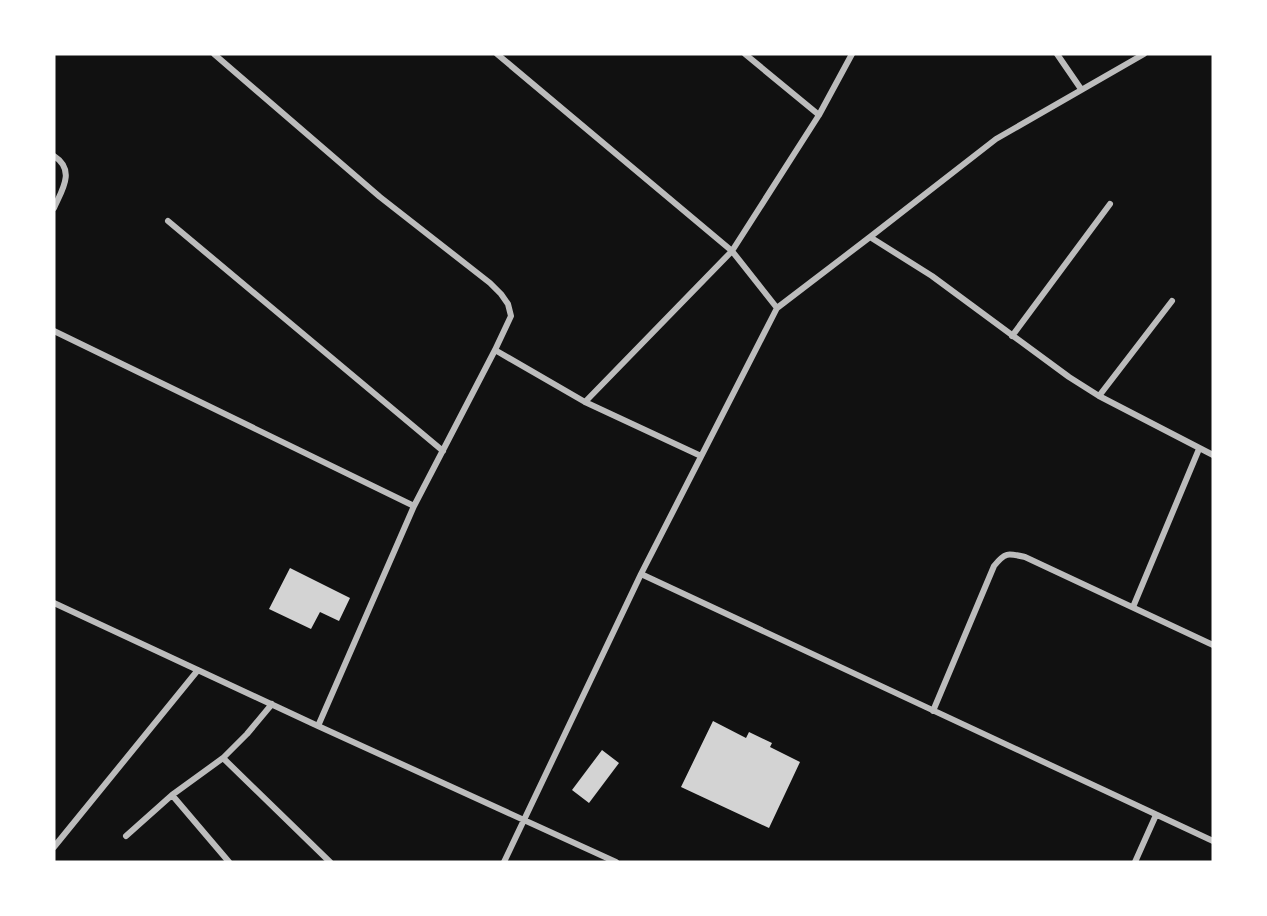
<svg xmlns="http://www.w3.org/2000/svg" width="1267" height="916" font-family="Cabin,sans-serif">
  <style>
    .building { fill: #d3d3d3 }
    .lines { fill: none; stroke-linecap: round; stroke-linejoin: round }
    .minor { stroke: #bcbcbc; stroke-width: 6 }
  </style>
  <rect width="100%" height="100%" fill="#111"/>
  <path class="building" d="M290,568L350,598L339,621L320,612L311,629L269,609Z
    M713,721L746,738L749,732L772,743L770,747L800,762L769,828L681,787Z
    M602,750L619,763L589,803L572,790Z"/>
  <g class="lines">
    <path class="minor" d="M214,54L380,197L490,283L501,294L508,304L511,316L495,350L414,506L318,726
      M497,54L732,251L777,308
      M745,54L819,115
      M1057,54L1081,89
      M54,156C76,170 62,190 54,208
      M168,221L443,451
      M870,237L932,276L1069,377L1099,396L1213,455
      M54,331L414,506
      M1012,336L1110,204
      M495,350L585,402L701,456
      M1099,396L1172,301
      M585,402L732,251L819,115L852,54
      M641,574L1213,841
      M54,603L318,726L616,862
      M1133,607L1199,449
      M933,711L994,566C1005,552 1008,553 1025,557L1213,645
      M223,758L330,862
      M172,795L229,862
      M126,836L172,795L223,758L247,734L272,704
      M54,847L198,670
      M504,862L641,574L777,308L870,237L996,139L1144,54
      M1135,862L1156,815"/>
  </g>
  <rect width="1267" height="916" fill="none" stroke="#ffffff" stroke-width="111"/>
</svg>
